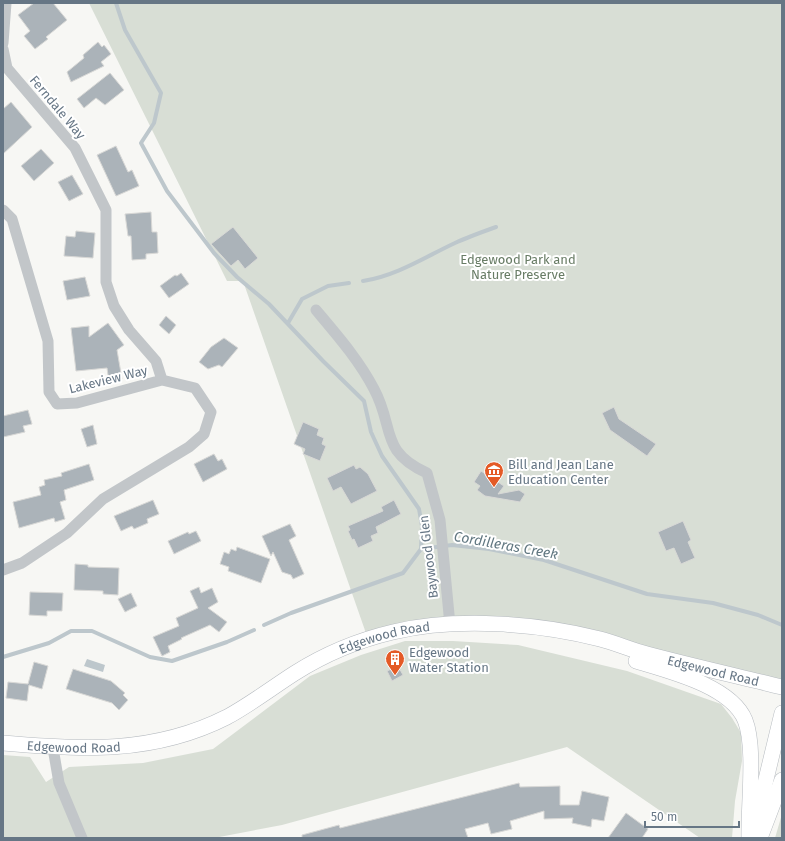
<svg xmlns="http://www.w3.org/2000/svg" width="785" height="841" font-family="'Fira Sans',sans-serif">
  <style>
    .green { fill: #d8ded5 }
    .water { fill: #bdc7cc }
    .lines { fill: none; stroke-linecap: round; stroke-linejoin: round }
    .stream { stroke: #bdc7cc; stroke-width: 4 }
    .building { fill: #abb3b9; stroke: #d8d8d6 }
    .secondary-casing { stroke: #b6bbc0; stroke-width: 16 }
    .minor { stroke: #c2c6c9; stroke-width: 11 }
    .secondary { stroke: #fff; stroke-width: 15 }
    .labels { text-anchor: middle; stroke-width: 4; stroke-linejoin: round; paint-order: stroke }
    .street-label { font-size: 13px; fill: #667685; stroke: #fff }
    .park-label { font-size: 13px; fill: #687c65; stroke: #fff }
    .poi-label { font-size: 13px; fill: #667685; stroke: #fff; text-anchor: start }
    .water-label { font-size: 14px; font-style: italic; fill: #617781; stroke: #fff }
  </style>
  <rect width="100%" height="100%" fill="#f7f7f4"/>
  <path class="green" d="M89,3H782V687L645,653L487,624L368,639L243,281H227Z
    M405,641H453L518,645L627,671L721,704L732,718L741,733L742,761L735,801L732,838H700L567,747L282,825L214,838H3V755L30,757L46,782L69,767L143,763L213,749L310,676L361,655Z
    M782,814V838H775Z"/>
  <path class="water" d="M87,659L105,665L103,672L84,666Z"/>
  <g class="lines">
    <path class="stream" d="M116,3L125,30L161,93L154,123L141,143L167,191L214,253L237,277L269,304L323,361L364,401L371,432L382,456L419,509L422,526L421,549
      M363,281C396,276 425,257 455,243C468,237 482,232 496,227
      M288,323L302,299L328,286L349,283
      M264,625L291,613L403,573L421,549L452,545L489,549L544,560L647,594L713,603L758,615L782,625
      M3,657L49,643L71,631H92L150,657L172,661L227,642L254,630"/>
  </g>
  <path class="building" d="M34,3H53L67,20L46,37L48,39L35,49L24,36L30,31L18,15Z
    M98,42L102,47L104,45L111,54L101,62L104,66L71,82L67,72L84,58L83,55Z
    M110,73L124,90L105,105L96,98L84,108L77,99Z
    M11,102L32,127L3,154V109Z
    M116,146L128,172L132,170L139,186L116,196L97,155Z
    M41,149L54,163L34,181L21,166Z
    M72,175L83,194L69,201L58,182Z
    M151,212L152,232H157L158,253L146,254V259L132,260L131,236H128L125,214Z
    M233,227L258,258L245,269L238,260L231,266L211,244Z
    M76,231L95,233L93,258L64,256L66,236L75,237Z
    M181,273L189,284L169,298L160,286L175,275L177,276Z
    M85,277L90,296L67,300L63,281Z
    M166,316L176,325L169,334L159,325Z
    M108,323L124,345L117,350L122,379L109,382L107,368L76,371L71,328L89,326V337Z
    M224,338L238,348L222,367L219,365L208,369L199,362L211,347Z
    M614,407L619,419L656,444L647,456L610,430L602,413Z
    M28,410L32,424L23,426L25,432L3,437V416Z
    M303,422L319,429L317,435L324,438L322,444L326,446L320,461L303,454L305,449L294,444Z
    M93,425L97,444L87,447L81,429Z
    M214,454L218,461L222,459L227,469L203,482L194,464Z
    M89,464L94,480L64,490L66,500L60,502L65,519L55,522L54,518L19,528L13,502L41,495L39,487L45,485L44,480L62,476L61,473Z
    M354,465L356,469L360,467L368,474L377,491L351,504L341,487L333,491L327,478Z
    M481,471L504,486L498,494L519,490L525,494L520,502L485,496L477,490L480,486L474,482Z
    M153,500L159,514L147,519L148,523L134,529L132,526L121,531L114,516Z
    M394,500L401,514L376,527L378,533L371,536L373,541L358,548L354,539L352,540L348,531L350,530L348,526L383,511L381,507Z
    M683,521L691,540L688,542L695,558L681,564L674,548L666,551L658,532Z
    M290,524L296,536L289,540L304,574L293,579L291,575L282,572L273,552L271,556L262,536Z
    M196,531L201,541L174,554L168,541L188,532L189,534Z
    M237,547L270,559L261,583L228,571L229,567L220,564L224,552L229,554L231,549L236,551Z
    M75,564L88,565V567L119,568L118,595L103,594V591L74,590Z
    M199,587L201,593L212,588L218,602L208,608L227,622L219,632L210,625L181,638L182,639L168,646L170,652L162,656L153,637L179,626L176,618L198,608L190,591Z
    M30,592L63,593L62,611H47V616L29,615Z
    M131,593L137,606L125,612L118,599Z
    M34,662L48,666L42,689L29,685L27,701L6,698L8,682L28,684Z
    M398,666L403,675L392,681L387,671Z
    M73,669L111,681L125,693L123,695L128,700L119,710L112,703L66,689Z
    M519,783L520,787L560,786V805H579L582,791L609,797L604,821L592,819L591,827L572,823L573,818L544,819V811L510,821L512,829L491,834L488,823L465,829L468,838H302V835L339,825L340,828Z
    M626,813L648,829L642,838H608Z"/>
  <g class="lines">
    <defs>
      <g id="secondary">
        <path d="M636,661C669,671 731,686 745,720C756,747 748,807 749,838"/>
        <path id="s1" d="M3,743C82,750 154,754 227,717C251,704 273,687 295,673C325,654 359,640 393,632C457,617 537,623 600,639C616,643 631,650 647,654C692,666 737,676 782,687"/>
        <path d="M755,825L782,713"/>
        <path d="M760,838L782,780"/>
      </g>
    </defs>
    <use href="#secondary" class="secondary-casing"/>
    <path class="minor" d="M3,43L6,3
      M3,49L7,68L75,148L106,210V282L114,306L129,330L156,361L162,380
      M3,210L12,219L48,341L49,392L57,404L77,403L162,380L195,388L211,412L204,434L189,447L103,499L67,533L22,563L3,570
      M316,310C337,335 359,360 374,389C395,428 379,451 427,473L440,520L450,625
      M53,748L59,783L82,838"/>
    <use href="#secondary" class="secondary"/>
  </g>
  <defs>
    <symbol id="museum-pin" viewBox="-11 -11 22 30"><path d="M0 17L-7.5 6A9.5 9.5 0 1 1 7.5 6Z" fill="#e45a26" stroke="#fff"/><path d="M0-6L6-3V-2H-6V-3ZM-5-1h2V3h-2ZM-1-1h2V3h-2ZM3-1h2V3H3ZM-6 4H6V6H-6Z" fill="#fff"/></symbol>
    <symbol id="building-pin" viewBox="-11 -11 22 30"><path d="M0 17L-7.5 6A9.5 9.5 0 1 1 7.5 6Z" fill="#e45a26" stroke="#fff"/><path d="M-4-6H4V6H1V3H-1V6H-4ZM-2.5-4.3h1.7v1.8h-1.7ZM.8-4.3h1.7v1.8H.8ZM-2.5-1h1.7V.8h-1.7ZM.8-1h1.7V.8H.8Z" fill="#fff"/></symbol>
  </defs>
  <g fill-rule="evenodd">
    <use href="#museum-pin" x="483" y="460" width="22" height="30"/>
    <use href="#building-pin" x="384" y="648" width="22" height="30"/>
  </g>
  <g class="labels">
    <g class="street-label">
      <text transform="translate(58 107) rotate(50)" y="5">Ferndale Way</text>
      <text transform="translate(108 379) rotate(-14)" y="5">Lakeview Way</text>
      <text transform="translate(428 557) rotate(-97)" y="5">Baywood Glen</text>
      <text dy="5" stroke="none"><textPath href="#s1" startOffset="407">Edgewood Road</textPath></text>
      <text dy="5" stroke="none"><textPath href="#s1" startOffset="743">Edgewood Road</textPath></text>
      <text dy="5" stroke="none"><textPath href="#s1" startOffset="71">Edgewood Road</textPath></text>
    </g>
    <g class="park-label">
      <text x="518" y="264">Edgewood Park and<tspan x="518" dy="15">Nature Preserve</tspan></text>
    </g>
    <g class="poi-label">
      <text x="508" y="469">Bill and Jean Lane<tspan x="508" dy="15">Education Center</tspan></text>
      <text x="409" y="657">Edgewood<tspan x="409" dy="15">Water Station</tspan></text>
    </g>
    <g class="water-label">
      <text transform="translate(506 545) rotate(10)" y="5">Cordilleras Creek</text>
    </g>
  </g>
  <rect width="785" height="841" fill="none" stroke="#667685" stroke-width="8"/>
  <path d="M645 821v6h94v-6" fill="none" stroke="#667685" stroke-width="2"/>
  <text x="651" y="821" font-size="12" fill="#667685" stroke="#ffffff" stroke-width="3" paint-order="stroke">50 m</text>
</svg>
